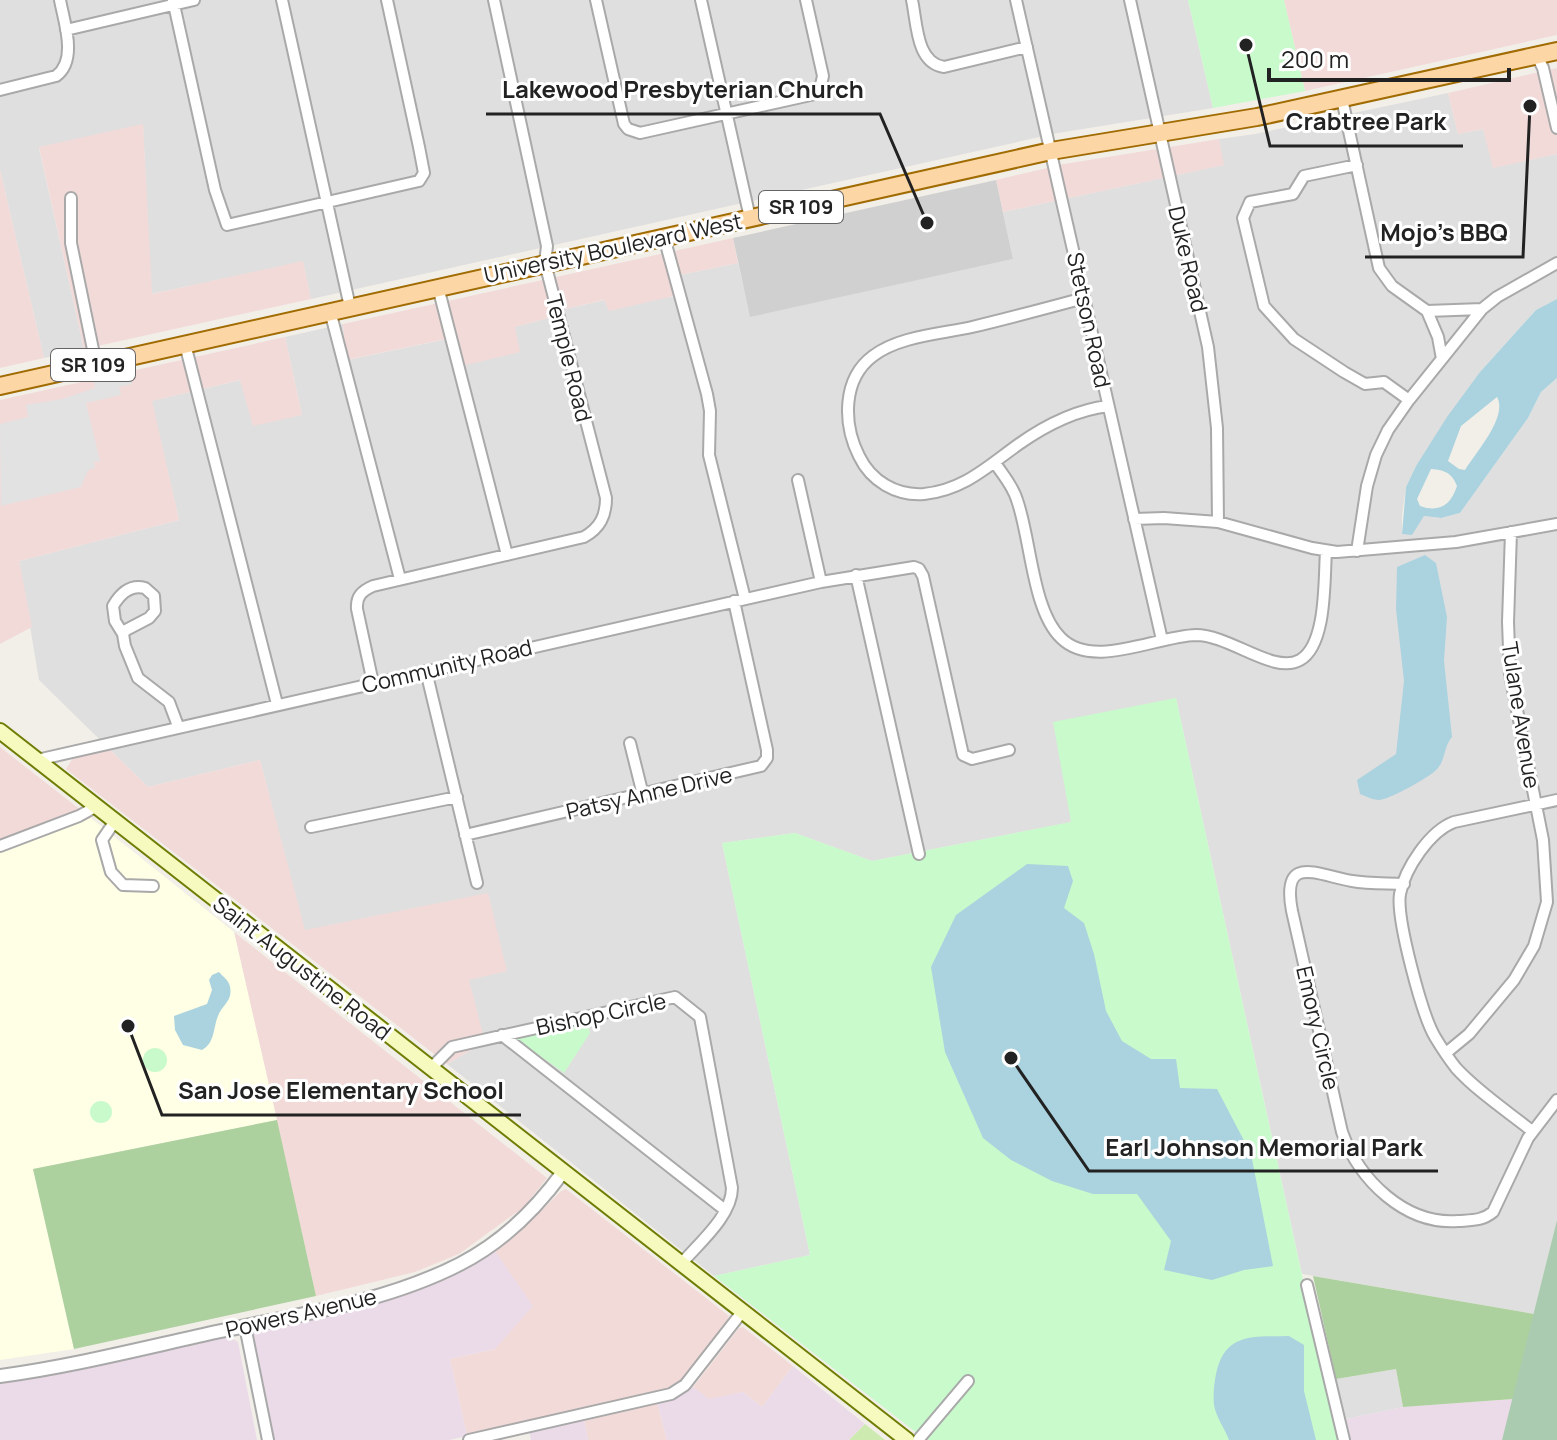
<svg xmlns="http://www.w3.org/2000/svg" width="1557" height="1440" font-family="Manrope,sans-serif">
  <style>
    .residential { fill: #e0dfdf }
    .commercial { fill: #f2dad9 }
    .industrial { fill: #ebdbe8 }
    .education { fill: #ffffe5 }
    .religious { fill: #d0d0d0 }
    .grass { fill: #cdebb0 }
    .forest { fill: #add19e }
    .cemetery { fill: #aacbaf }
    .park { fill: #c8facc }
    .parking { fill: #e2e2e2 }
    .water { fill: #aad3df; fill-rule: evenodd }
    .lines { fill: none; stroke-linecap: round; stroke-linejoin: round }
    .minor-casing { stroke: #a9a9a9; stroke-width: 14 }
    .tertiary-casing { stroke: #a9a9a9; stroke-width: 16 }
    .secondary-casing { stroke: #707d05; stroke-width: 18 }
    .primary-casing { stroke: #a06b00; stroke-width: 20 }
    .minor { stroke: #fff; stroke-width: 10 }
    .tertiary { stroke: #fff; stroke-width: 12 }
    .secondary { stroke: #f7fabf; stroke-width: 14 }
    .primary { stroke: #fcd6a4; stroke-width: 16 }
    .labels { text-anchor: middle; stroke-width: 6; stroke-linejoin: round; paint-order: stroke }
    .shield { fill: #fff; stroke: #646464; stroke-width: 2 }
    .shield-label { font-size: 20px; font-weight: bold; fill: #222 }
    .street-label { font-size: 22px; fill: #222; stroke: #fff }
    .leader { fill: none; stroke: #222; stroke-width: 3 }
    .callout-dot { fill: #222; stroke: #fff; stroke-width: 3 }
    .callout-label { font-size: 24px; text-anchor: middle; font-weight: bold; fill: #222; stroke: #fff; stroke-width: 6; stroke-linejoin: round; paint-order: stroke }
  </style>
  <rect width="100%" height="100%" fill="#f2efe9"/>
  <path class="residential" d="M0,0H1188L1213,108L1058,133L311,299L303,262L151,294L143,125L39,148L84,349L44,358L0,170Z
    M1448,93L1458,134L1483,129L1494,167L1557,154V299L1536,310L1480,372L1416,466L1406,487L1402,515V533L1416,526L1424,516L1441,518L1460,513L1528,418L1541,392L1557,378V1220L1534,1314L1302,1274L1176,698L1072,822L872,861L795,833L722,843L810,1255L714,1276L447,1064L485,1042L304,930L260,760L148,787L39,680L19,561L179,520L151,401L241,380L302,415L285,337L343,324L347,360L447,339L453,368L514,327L552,317L565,309L605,300L673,297L670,277L738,263L750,316L1013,259L1003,212L1223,165L1219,139L1255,134Z
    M1396,1369L1403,1407L1346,1419L1336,1379Z"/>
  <path class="commercial" d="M1284,0H1557V35L1305,91Z
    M1557,68V154L1493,168L1483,129L1458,134L1448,93Z
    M143,124L152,294L303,261L311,299L84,349L39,147Z
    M1219,139L1224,165L1003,212L996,180L1064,164Z
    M0,170L44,358L0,368Z
    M733,238L738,263L670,277L674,296L609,311L604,300L565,309L552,317L515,327L520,352L453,368L446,339L346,360L343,324Z
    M285,337L302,415L253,426L240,380L152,401L179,520L19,561L32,627L0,644V400Z
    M0,747L91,818L0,851Z
    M107,747L148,787L260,760L305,930L488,893L507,971L469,980L485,1042L447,1064L66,769L73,758Z
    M234,932L547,1178L524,1207L459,1254L415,1272L316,1296Z
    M566,1189L729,1316L719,1335L689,1374L675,1388L636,1399L467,1436L450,1359L495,1349L493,1248L534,1218L561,1191Z
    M743,1327L793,1366L762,1407L743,1392L709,1400L693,1387L739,1328Z
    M657,1403L667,1440H588L584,1419Z"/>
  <path class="industrial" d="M493,1248L533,1306L495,1349L450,1359L467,1436L449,1440H272L253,1333L263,1327L406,1292Z
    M228,1336L238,1342L257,1440H0V1380Z
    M793,1366L865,1424L849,1440H667L657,1403L676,1398L693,1387L709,1399L743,1392L762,1407Z
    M1513,1399L1502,1440H1351L1346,1419L1403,1407Z
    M584,1419L588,1440H531L529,1431Z"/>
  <path class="education" d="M91,818L234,932L277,1120L33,1169L74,1349L0,1360V851Z"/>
  <path class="religious" d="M996,180L1013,259L750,317L733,238Z"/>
  <path class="grass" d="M865,1424L885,1440H849Z"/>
  <path class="forest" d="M277,1120L316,1296L74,1349L33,1169Z
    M1313,1276L1534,1314L1513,1399L1403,1407L1396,1369L1336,1379Z"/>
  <path class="cemetery" d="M1557,1220V1440H1502Z"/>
  <path class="park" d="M1188,0H1284L1305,91L1213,108Z
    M1176,698L1338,1440H926L714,1276L810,1255L722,843L795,833L872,861L1071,822L1053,722Z
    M587,1022L590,1033L564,1073L515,1038Z
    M143 1060a12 12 0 1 1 24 0a12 12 0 1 1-24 0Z
    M90 1112a11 11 0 1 1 22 0a11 11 0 1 1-22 0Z"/>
  <path class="parking" d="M129,372L132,384L119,387L121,395L86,403L100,461L94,462L95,468L88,470L81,487L1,506L0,424L28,417L26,405L62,399L95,388L94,380Z"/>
  <path class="water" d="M1557,299V378L1541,392L1528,418L1460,513L1441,518L1424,516L1412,535L1402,534L1406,487L1416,466L1447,417L1480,372L1536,310ZM1497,397C1508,417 1476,452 1465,470L1459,469L1448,461L1461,426ZM1431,469C1445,470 1452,473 1457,486C1451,505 1439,513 1420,506L1417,499Z
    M1425,555L1436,563L1447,617L1444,661L1452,737C1443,747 1446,762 1435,771C1428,778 1388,800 1379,800C1373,800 1365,796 1360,794L1357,780L1396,754L1404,681L1396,609L1397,567Z
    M1027,864L1068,866L1073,881L1064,908L1084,923L1094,954L1106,1011L1122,1041L1151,1059H1176L1180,1088L1217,1089L1251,1154L1273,1266L1244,1270L1212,1280L1164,1270L1171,1241L1137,1194H1093L1052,1181L1011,1160L983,1138L945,1052L931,967L956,915Z
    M219,972C223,977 229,980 230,987C233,1001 222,1005 218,1016C213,1028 215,1043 202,1050L183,1045L175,1030L174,1016L207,1004L212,990L209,980L212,975Z
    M1289,1336L1304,1345V1391L1316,1440H1229C1225,1429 1216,1417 1214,1405C1213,1396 1214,1384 1216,1374C1225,1332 1253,1337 1289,1336Z"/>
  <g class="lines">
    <defs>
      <path id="minor" d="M173,0L215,190L227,225L419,181L424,173L419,147L387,0
        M282,0L350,307
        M596,0L624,124L628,129L640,133L815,94L820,89L823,76L806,0
        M701,0L750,218
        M912,0C917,23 916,63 944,67L1027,47
        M1016,0L1162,640
        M1130,0L1208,347L1217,428L1218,522
        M66,30L194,0
        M1537,56L1543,68L1557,128
        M0,90L56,76C78,60 64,22 60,0
        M1342,99L1379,268L1392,286L1427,311L1482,309
        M1357,165L1304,176L1293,194L1250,202L1243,218L1264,306L1294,339L1344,372L1365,384L1384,382L1409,400
        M71,198V243L96,364
        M664,237L707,394L710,411L709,455L745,599
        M438,287L507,555
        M1084,298C1047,308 1010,318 972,327C941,334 899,336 873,356C842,379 843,424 859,456C871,481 896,496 924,494C964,490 988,466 1019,444C1046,425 1076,410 1108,406
        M330,311L400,579
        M1427,311L1438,337L1442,359
        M185,344L277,704
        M995,463C1003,475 1013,486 1017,500C1031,539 1032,610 1061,638C1093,670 1156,636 1196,635C1230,635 1274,675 1300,660C1327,645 1324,579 1326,551
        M798,480L821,582
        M1134,519L1164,518L1218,522L1312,548L1337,552L1456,542L1557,524
        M1357,551L1367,486L1376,455L1388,430L1409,400L1482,309L1497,297L1557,263
        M856,575L919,854
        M123,634L115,621L113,606C120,594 130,584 145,588L154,596L155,611L149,618L126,630L123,634L125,646L138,678L169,702L178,726
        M426,671L477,883
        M373,683L357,609C356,596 362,591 373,586L584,537C600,528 606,516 606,498L545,263L547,246L494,0
        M630,743L643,795
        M37,760L821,582L914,567L919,569L923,576L963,755L972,759L1009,750
        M115,821L102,840L111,872L123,885L153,886
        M311,827L457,797
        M465,835L761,766L767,758V750L734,601
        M0,846L79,816L97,806
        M1404,884C1387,883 1369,884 1352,881C1317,875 1281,853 1292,911L1342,1132C1359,1180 1405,1225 1458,1221C1472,1220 1482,1221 1493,1212L1528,1138L1557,1100
        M502,1035L725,1210
        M1446,1053L1469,1034L1514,980L1534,946L1547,902L1543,840L1510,675L1508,622L1511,532
        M431,1068L452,1047L675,997L700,1017L732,1188C732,1216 698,1244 681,1264
        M1532,1131C1507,1111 1478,1092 1456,1068C1449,1059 1441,1047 1435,1037C1422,1015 1396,918 1400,894C1405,868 1430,831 1454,822L1557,800
        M1307,1285L1344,1440
        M245,1326L268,1440
        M469,1440L671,1394L685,1385L742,1312
        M918,1440L968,1381"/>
      <path id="tertiary" d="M0,1376C74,1366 147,1347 221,1331C301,1314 386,1302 460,1264C501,1243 536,1209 563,1172"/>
      <path id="secondary" d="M0,731L907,1440"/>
      <path id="primary" d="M0,386L1051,151L1257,117L1557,51"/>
    </defs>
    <use href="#minor" class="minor-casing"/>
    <use href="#tertiary" class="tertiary-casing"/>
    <use href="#secondary" class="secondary-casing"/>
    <use href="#primary" class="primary-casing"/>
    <use href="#minor" class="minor"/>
    <use href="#tertiary" class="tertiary"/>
    <use href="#secondary" class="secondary"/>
    <use href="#primary" class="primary"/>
  </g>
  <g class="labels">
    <g class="shield">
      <rect x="759" y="191" width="84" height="32" rx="6"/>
      <rect x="51" y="349" width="84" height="32" rx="6"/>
    </g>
    <g class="shield-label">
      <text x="801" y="214">SR 109</text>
      <text x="93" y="372">SR 109</text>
    </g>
    <g class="street-label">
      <text transform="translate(613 248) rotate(-12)" y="8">University Boulevard West</text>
      <text transform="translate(1188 259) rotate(77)" y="8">Duke Road</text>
      <text transform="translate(1089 320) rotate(78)" y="8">Stetson Road</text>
      <text transform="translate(569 358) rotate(76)" y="8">Temple Road</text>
      <text transform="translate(447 666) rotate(-13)" y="8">Community Road</text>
      <text transform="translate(1521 715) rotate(81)" y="8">Tulane Avenue</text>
      <text transform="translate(649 793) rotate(-13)" y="8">Patsy Anne Drive</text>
      <text transform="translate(302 968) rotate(38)" y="8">Saint Augustine Road</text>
      <text transform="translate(601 1014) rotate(-12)" y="8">Bishop Circle</text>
      <text transform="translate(1318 1028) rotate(77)" y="8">Emory Circle</text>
      <text transform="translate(301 1313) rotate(-13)" y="8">Powers Avenue</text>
    </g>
  </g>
  <path class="leader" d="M927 223L880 114H486M1246 45L1270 146H1463M1530 106L1523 257H1365M128 1026L162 1115H521M1011 1058L1089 1171H1438"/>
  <g class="callout-dot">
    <circle cx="927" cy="223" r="8"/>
    <circle cx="1246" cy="45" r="8"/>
    <circle cx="1530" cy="106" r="8"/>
    <circle cx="128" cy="1026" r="8"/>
    <circle cx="1011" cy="1058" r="8"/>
  </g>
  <g class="callout-label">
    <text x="683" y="98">Lakewood Presbyterian Church</text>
    <text x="1366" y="130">Crabtree Park</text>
    <text x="1444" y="241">Mojo's BBQ</text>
    <text x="341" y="1099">San Jose Elementary School</text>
    <text x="1264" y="1156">Earl Johnson Memorial Park</text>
  </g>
  <path d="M1269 68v12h240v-12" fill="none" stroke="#222222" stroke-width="4"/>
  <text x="1281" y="68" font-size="24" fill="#222222" stroke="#ffffff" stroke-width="6" paint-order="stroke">200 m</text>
</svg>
